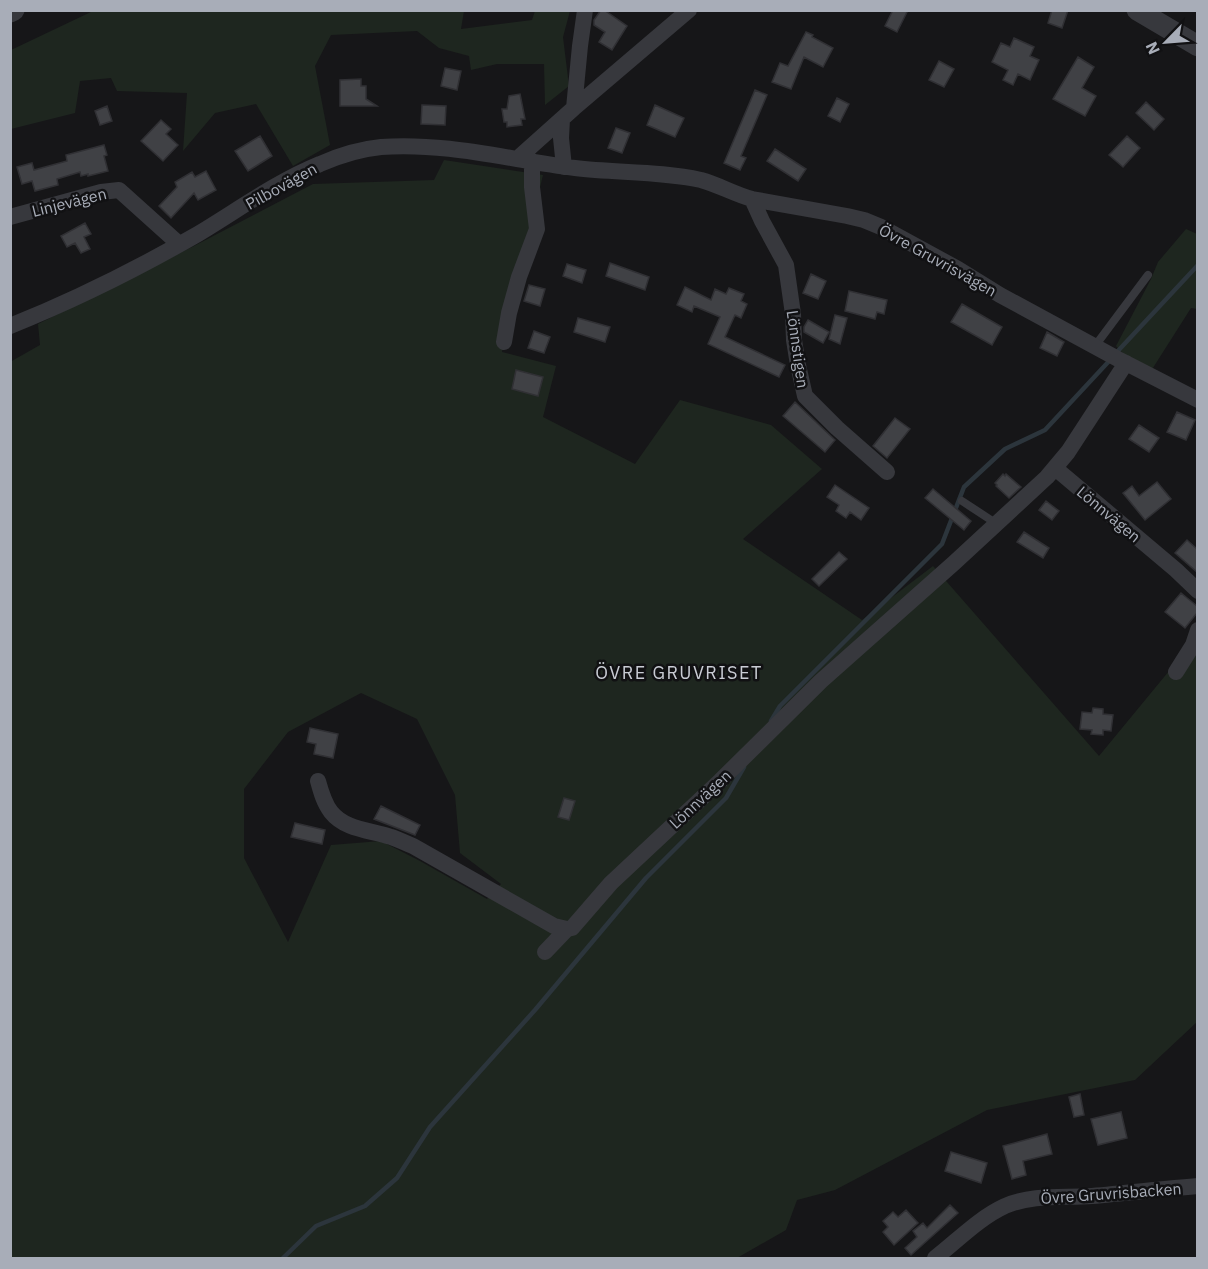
<svg xmlns="http://www.w3.org/2000/svg" width="1208" height="1269" font-family="'IBM Plex Sans',sans-serif">
  <style>
    .green { fill: #1e261f; fill-rule: evenodd }
    .lines { fill: none; stroke-linecap: round; stroke-linejoin: round }
    .stream { stroke: #2c353c; stroke-width: 4.5 }
    .building { fill: #404145; stroke: #303034; stroke-width: 1.5 }
    .service { stroke: #37383d; stroke-width: 8 }
    .minor { stroke: #37383d; stroke-width: 16 }
    .tertiary { stroke: #37383d; stroke-width: 21 }
    .labels { text-anchor: middle; stroke-width: 5; stroke-linejoin: round; paint-order: stroke }
    .street-label { font-size: 16px; fill: #a8adb8; stroke: #111113 }
    .neighbourhood-label { font-size: 18px; letter-spacing: 1.5px; fill: #c9ccd4; stroke: #111113 }
  </style>
  <rect width="100%" height="100%" fill="#161618"/>
  <path class="green" d="M329,10L331,12L333,10L464,11L461,29L532,20L535,11H570L563,37L569,86L545,105L544,64H497L471,70L469,56L439,48L417,31L331,35L315,66L330,145L293,166L256,104L215,113L183,151L187,93L117,91L111,78L80,81L75,113L11,129V50L93,11Z
    M444,160L543,175L510,310L502,352L556,366L543,417L635,464L680,400L771,425L822,469L743,539L862,620L933,566L1099,756L1197,637V1022L1135,1080L987,1110L835,1190L797,1200L786,1230L737,1258H11L10,362L40,345L38,324L196,245L313,184L434,180ZM361,693L417,719L455,795L460,853L501,884L487,899L420,861L381,841L331,845L288,942L244,858V789L288,732Z
    M1186,229L1197,234V309L1191,308L1151,371L1131,361L1116,346L1151,279L1158,262Z"/>
  <g class="lines">
    <path class="stream" d="M1116,353L1198,265
      M771,721L780,706L942,544L964,487L1005,449L1045,430L1111,359
      M283,1258L316,1226L365,1206L397,1178L430,1127L535,1010L646,878L726,798L744,767"/>
  </g>
  <path class="building" d="M601,10H604L627,26L612,50L599,42L605,32L594,25V20Z
    M893,10H908L897,32L885,26Z
    M1052,10H1068L1062,28L1048,23Z
    M806,32L813,35L812,37L833,48L823,67L804,57L791,89L772,82L780,63L788,66Z
    M1014,38L1034,47L1030,56L1039,60L1030,80L1018,74L1013,85L1003,80L1008,70L992,62L1001,43L1010,47Z
    M1078,57L1094,67L1082,88L1096,96L1085,116L1053,99Z
    M939,61L954,69L944,87L929,80Z
    M445,68L461,71L457,90L441,86Z
    M361,79V86H366V99L377,106H340V80Z
    M755,90L767,95L741,156L746,158L740,170L724,163Z
    M520,94L525,119H521L522,125L507,127V122H504L502,109H507L509,96Z
    M837,98L849,104L840,122L828,116Z
    M1146,102L1164,119L1154,130L1136,113Z
    M422,105L446,106L445,125L421,124Z
    M655,105L684,118L675,137L647,125Z
    M107,106L112,121L100,125L95,111Z
    M161,120L171,129L166,134L178,145L163,161L141,141Z
    M616,128L630,133L622,153L608,148Z
    M260,136L272,156L248,171L235,151Z
    M1127,136L1140,148L1123,167L1109,155Z
    M104,145L107,155L104,156L108,171L88,176V174L81,176L80,172L57,179L58,185L35,191L32,181L22,184L17,167L32,163L34,170L67,161L66,155Z
    M775,149L806,169L798,181L767,161Z
    M206,171L216,190L198,200L194,193L171,218L159,206L177,187L175,182L192,172L195,177Z
    M85,223L91,234L84,237L90,249L81,253L75,243L67,247L61,236Z
    M610,263L649,277L645,290L606,276Z
    M567,264L586,270L582,283L563,276Z
    M811,274L826,281L818,299L803,293Z
    M529,285L545,289L540,306L524,301Z
    M685,287L711,300L715,289L726,294L729,288L744,294L741,301L747,304L741,318L735,315L725,337L785,365L779,377L708,344L720,317L694,306L692,312L677,305Z
    M849,291L887,300L884,314L877,312L875,319L845,311Z
    M962,304L1002,327L992,345L951,322Z
    M835,315L847,318L840,344L829,339Z
    M578,318L610,327L605,342L574,332Z
    M808,320L829,332L823,343L804,332V327Z
    M534,331L550,337L544,353L528,348Z
    M1047,332L1064,342L1057,356L1040,348Z
    M516,370L543,377L538,396L512,389Z
    M795,402L835,440L825,452L783,416Z
    M1177,412L1195,420L1186,440L1167,432Z
    M895,418L910,429L887,458L873,446Z
    M1139,425L1159,438L1149,452L1129,439Z
    M1003,474L1005,476L1006,474L1021,487L1009,498L996,486L997,485L995,483Z
    M1157,482L1171,499L1145,520L1123,493L1132,486L1139,496Z
    M835,485L869,508L861,520L850,512L846,518L836,511L839,505L827,497Z
    M933,489L971,521L964,530L925,498Z
    M1046,501L1059,511L1052,520L1039,510Z
    M1024,532L1049,548L1043,558L1017,542Z
    M1187,540L1197,549V572L1175,553Z
    M839,552L847,559L819,586L812,579Z
    M1181,593L1197,606V613L1185,628L1165,612Z
    M1093,708L1103,709V714L1113,715L1111,731L1103,730V735L1091,734L1092,730L1080,729L1082,712L1092,713Z
    M310,728L338,734L333,758L314,754L316,744L307,742Z
    M564,798L575,801L569,820L558,817Z
    M381,806L420,825L415,835L374,819Z
    M295,823L325,830L322,844L291,837Z
    M1080,1094L1084,1115L1074,1117L1069,1097Z
    M1121,1112L1127,1138L1098,1145L1091,1119Z
    M1047,1134L1052,1154L1023,1161L1026,1175L1012,1179L1003,1146Z
    M951,1152L987,1163L981,1183L945,1171Z
    M950,1205L958,1213L911,1255L905,1248L917,1237L913,1231L923,1223L927,1228Z
    M906,1210L918,1223L894,1245L883,1232L888,1227L883,1221L893,1212L898,1217Z"/>
  <g class="lines">
    <path class="service" d="M1095,346L1148,275
      M962,501L997,524"/>
    <path class="minor" d="M574,108L580,46L585,10
      M562,119L561,138L564,167
      M517,159L574,108L689,10
      M752,199L762,221L786,265L793,314L794,340L798,365L805,396L837,428L887,472
      M10,217L101,192L119,190L179,244
      M10,326C75,300 137,269 198,234C238,210 276,182 320,164C338,156 361,149 381,147C446,142 511,160 575,168C616,173 660,171 701,180C719,185 734,194 752,199L847,216L864,220L881,227L958,269L1000,295L1118,359L1198,400
      M504,342L509,313L519,277L537,229L532,187V161
      M1055,468L1176,570L1198,591
      M1176,672L1193,645L1198,630
      M318,781C321,792 324,803 331,812C345,830 371,830 391,837C398,839 405,843 413,846L554,926L567,929L572,928L611,883L720,781L821,681L954,563L1047,477L1068,452L1126,363
      M545,952L567,929
      M935,1258C957,1241 979,1218 1005,1206C1033,1194 1062,1198 1092,1196C1127,1193 1162,1189 1198,1186"/>
    <path class="tertiary" d="M1137,10L1198,46
      M10,12L14,10"/>
  </g>
  <g class="labels">
    <g class="street-label">
      <text transform="translate(281 186) rotate(-29)" y="6">Pilbovägen</text>
      <text transform="translate(69 202) rotate(-14)" y="6">Linjevägen</text>
      <text transform="translate(938 260) rotate(29)" y="6">Övre Gruvrisvägen</text>
      <text transform="translate(798 349) rotate(82)" y="6">Lönnstigen</text>
      <text transform="translate(1109 514) rotate(40)" y="6">Lönnvägen</text>
      <text transform="translate(700 799) rotate(-43)" y="6">Lönnvägen</text>
      <text transform="translate(1111 1193) rotate(-4)" y="6">Övre Gruvrisbacken</text>
    </g>
    <g class="neighbourhood-label">
      <text x="679" y="679">ÖVRE GRUVRISET</text>
    </g>
  </g>
  <rect width="1208" height="1269" fill="none" stroke="#a8adb8" stroke-width="24"/>
  <g transform="translate(1166 42) rotate(245)" stroke="#111113" stroke-width="4.5" paint-order="stroke">
  <path d="M0-4.5L10 22L0 15L-10 22Z" fill="#a8adb8"/>
  <text y="-9" font-size="16" font-weight="bold" text-anchor="middle" fill="#a8adb8">N</text>
  </g>
</svg>
